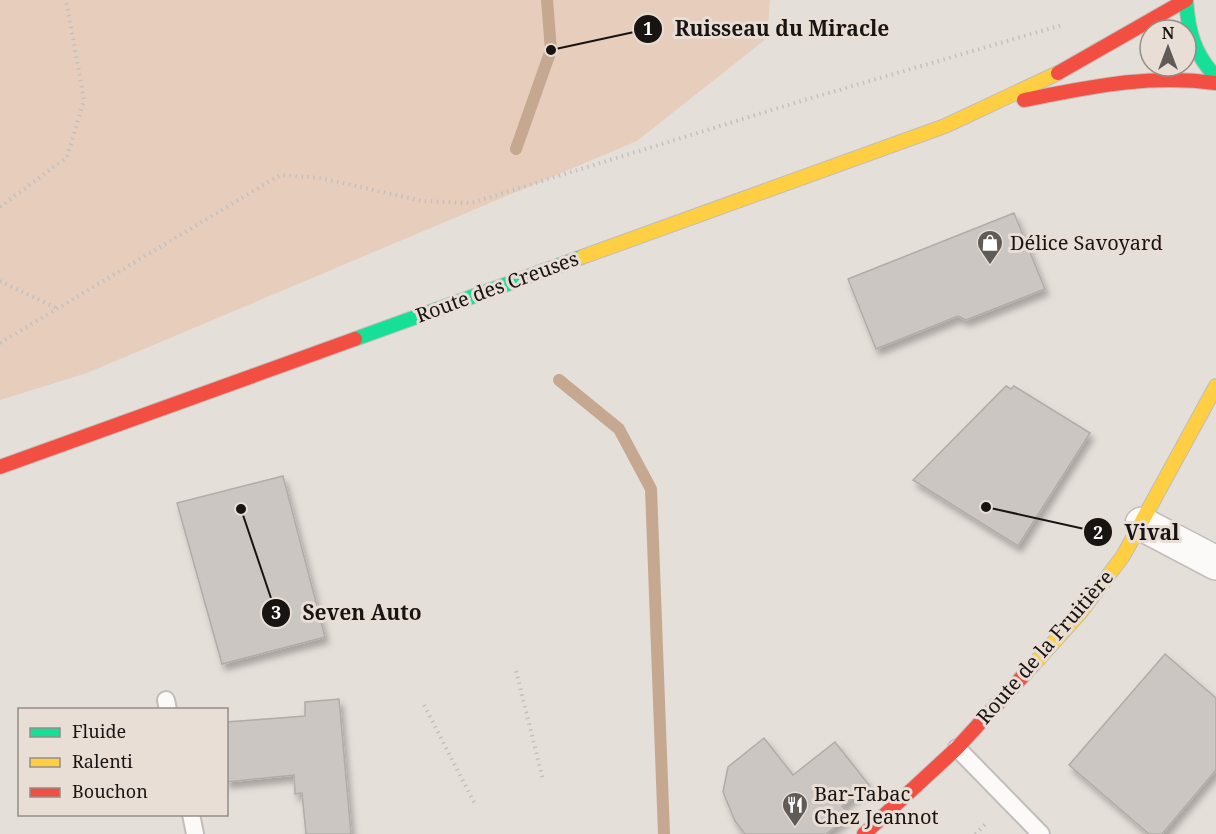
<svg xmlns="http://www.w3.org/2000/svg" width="1216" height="834" font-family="'Noto Serif',serif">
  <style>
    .green { fill: #e6cdbc }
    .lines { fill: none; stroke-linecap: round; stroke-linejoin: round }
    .stream { stroke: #c6a891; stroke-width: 12 }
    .building { fill: #cbc6c2; stroke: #b0aca8; stroke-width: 1.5; filter: url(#shadow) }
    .lane-casing { stroke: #c2bdb9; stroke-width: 20 }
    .street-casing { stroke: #c2bdb9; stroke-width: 36 }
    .fast-casing { stroke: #c2bdb9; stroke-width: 16 }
    .slow-casing { stroke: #c2bdb9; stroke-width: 16 }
    .jam-casing { stroke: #c2bdb9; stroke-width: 16 }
    .path { stroke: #c3c1c0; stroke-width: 4; stroke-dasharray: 1.5 4.5; stroke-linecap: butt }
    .lane { stroke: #fbfaf9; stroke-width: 16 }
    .street { stroke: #fbfaf9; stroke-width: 33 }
    .fast { stroke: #16e098; stroke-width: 14 }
    .slow { stroke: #ffcf43; stroke-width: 14 }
    .jam { stroke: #f24e42; stroke-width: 14 }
    .labels { text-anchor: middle; stroke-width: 6; stroke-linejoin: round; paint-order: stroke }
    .poi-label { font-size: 20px; fill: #181411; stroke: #e9ded6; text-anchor: start }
    .street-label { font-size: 20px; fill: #181411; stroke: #e9ded6 }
    .leader { fill: none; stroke: #181411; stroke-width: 2 }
    .callout-dot { fill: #181411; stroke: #e9ded6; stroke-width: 2 }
    .mark-label { font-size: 18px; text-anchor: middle; font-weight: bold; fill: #fff }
    .callout-label { font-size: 21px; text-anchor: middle; font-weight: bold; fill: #181411; stroke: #e9ded6; stroke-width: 6; stroke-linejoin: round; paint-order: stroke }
  </style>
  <defs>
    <filter id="shadow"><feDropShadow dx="3.5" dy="6" stdDeviation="3" flood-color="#0004"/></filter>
  </defs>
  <rect width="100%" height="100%" fill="#e5dfda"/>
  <path class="green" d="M0,0H770L767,38L637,141L87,373L0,400Z"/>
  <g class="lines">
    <path class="stream" d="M516,149L551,50L547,0
      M559,380L619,429L651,489L664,834"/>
  </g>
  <path class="building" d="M1014,213L1045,289L966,320L958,316L876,349L848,279Z
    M1006,386L1011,389L1014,386L1090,433L1018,546L913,480Z
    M283,476L325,637L222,664L177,503Z
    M1165,654L1216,698V770L1162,834H1149L1069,765Z
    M339,699L351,834H306L302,793L295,794L294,775L226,782V722L305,716V702Z
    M764,738L793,775L835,742L869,785L842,806L850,815L826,834H745L735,821L723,792L728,767Z"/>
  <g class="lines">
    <defs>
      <path id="lane" d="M166,700L168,710
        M957,748L1041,834
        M191,814L195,834"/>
      <path id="street" d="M1142,524L1216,563"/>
      <path id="fast" d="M1186,0C1188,31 1194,54 1216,77
        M355,339L582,257"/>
      <path id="slow" d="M582,257L945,126L1058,73
        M1034,664L1080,613L1123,556L1216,386"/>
      <path id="jam" d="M1058,73L1186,0
        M1024,100C1090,87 1148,74 1216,83
        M0,467L355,339
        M864,834L957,748L1034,664"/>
    </defs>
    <use href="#lane" class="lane-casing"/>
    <use href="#street" class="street-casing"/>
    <use href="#fast" class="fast-casing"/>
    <use href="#slow" class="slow-casing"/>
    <use href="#jam" class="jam-casing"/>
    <path class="path" d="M0,207L67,157L84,100L66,0
      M0,281L58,309
      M0,343L280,175L321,178L422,201L471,203L801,101L1062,25
      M516,671L543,780
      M424,705L476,806
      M975,834L988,822"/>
    <use href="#lane" class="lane"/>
    <use href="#street" class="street"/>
    <use href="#fast" class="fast"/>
    <use href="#slow" class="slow"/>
    <use href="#jam" class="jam"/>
  </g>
  <defs>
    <symbol id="shop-pin" viewBox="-11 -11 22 30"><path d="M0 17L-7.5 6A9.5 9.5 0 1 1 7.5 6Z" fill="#605b57" stroke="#e9ded6"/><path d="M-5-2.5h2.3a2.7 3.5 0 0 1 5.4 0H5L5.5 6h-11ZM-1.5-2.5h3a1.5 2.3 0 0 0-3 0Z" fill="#fff"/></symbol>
    <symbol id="restaurant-pin" viewBox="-11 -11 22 30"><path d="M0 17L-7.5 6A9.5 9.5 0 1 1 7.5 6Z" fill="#605b57" stroke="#e9ded6"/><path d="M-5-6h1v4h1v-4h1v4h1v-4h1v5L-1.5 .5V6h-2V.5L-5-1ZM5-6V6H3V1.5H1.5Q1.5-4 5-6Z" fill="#fff"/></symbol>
  </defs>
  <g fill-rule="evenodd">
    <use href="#shop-pin" x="975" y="228" width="30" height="40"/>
    <use href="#restaurant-pin" x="780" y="790" width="30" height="40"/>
  </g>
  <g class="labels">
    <g class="poi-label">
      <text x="1010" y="250">Délice Savoyard</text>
      <text x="814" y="801">Bar-Tabac<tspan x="814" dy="23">Chez Jeannot</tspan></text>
    </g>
    <g class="street-label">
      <text transform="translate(497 287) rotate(-20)" y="7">Route des Creuses</text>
      <text transform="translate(1045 647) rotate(-49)" y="7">Route de la Fruitière</text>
    </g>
  </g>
  <path class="leader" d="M551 50L648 29M986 507L1098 532M241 509L276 613"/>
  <g class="callout-dot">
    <circle cx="551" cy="50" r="6"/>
    <circle cx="986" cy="507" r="6"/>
    <circle cx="241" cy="509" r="6"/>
    <circle cx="648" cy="29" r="15"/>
    <circle cx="1098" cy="532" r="15"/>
    <circle cx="276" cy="613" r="15"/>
  </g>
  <g class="mark-label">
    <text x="648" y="35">1</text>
    <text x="1098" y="539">2</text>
    <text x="276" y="619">3</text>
  </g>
  <g class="callout-label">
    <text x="782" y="36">Ruisseau du Miracle</text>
    <text x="1152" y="540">Vival</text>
    <text x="362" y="620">Seven Auto</text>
  </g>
  <rect x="18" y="708" width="210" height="108" fill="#e9ded6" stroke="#958d87" stroke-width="1.5"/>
  <rect x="30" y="728" width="30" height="9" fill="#16e098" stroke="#958d87" stroke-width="1.5"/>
  <text x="72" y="738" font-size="18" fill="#181411">Fluide</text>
  <rect x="30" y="758" width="30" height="9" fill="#ffcf43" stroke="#958d87" stroke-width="1.5"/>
  <text x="72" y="768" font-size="18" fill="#181411">Ralenti</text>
  <rect x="30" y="788" width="30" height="9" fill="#f24e42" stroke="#958d87" stroke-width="1.5"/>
  <text x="72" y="798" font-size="18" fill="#181411">Bouchon</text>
  <g transform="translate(1168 48)"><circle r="28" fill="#e9ded6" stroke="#958d87" stroke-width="1.5"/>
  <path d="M0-4.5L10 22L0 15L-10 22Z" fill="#605b57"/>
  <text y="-9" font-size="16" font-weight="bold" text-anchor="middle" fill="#181411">N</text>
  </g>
</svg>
